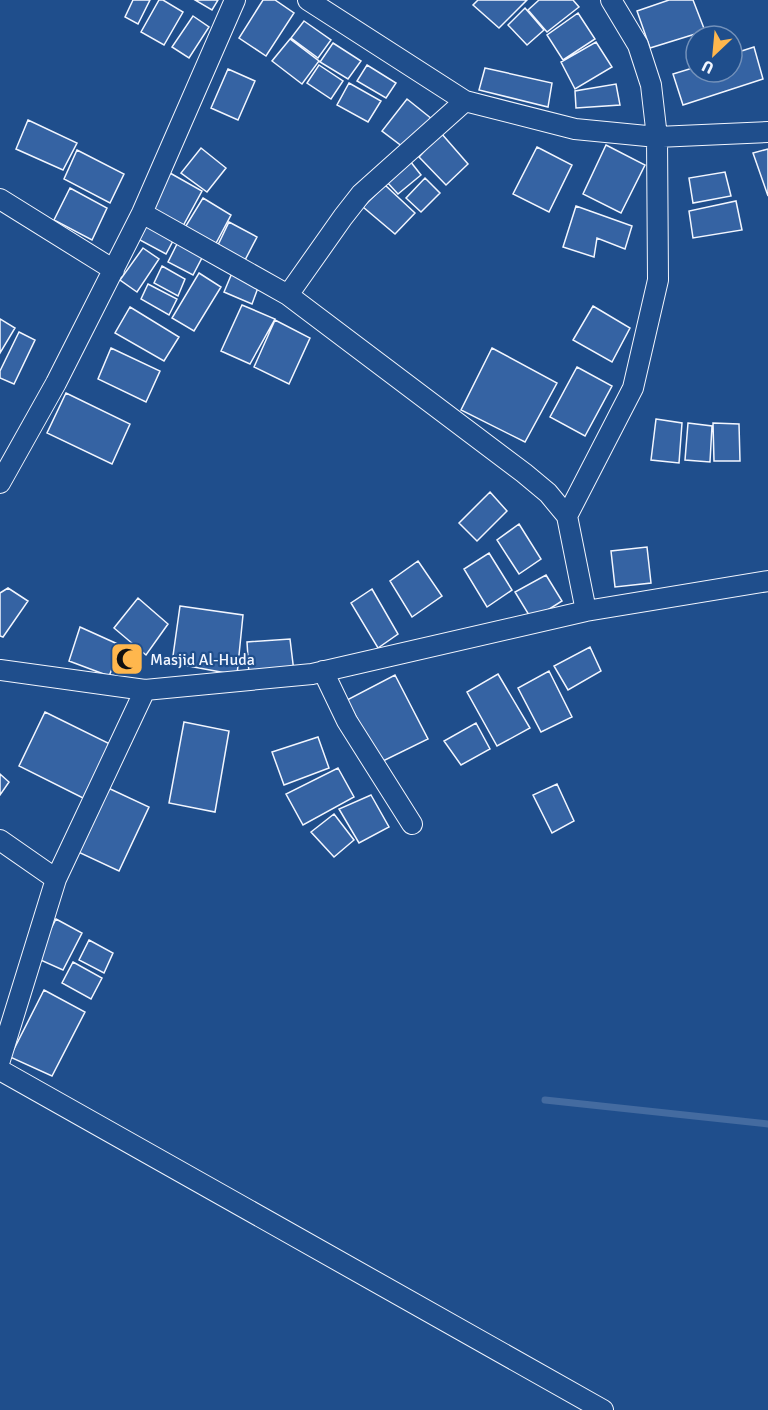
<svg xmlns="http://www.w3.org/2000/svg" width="768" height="1410" font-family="Signika,sans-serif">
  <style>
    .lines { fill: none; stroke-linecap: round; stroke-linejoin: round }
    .stream { stroke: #446ba0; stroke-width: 7 }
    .building { fill: #3563a3; stroke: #f2f6ff; stroke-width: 1.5 }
    .street-casing { stroke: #f2f6ff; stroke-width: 22 }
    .street { stroke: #1f4e8c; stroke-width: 20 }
    .labels { text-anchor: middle; stroke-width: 4.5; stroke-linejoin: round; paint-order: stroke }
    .poi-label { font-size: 16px; fill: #f2f6ff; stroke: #1f4e8c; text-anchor: start }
  </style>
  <rect width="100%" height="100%" fill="#1f4e8c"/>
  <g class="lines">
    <path class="stream" d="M545,1100L768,1124"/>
  </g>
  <path class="building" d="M133,0H150L138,24L125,17Z
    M159,0H163L183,12L164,45L141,32Z
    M195,0H218L212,10Z
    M263,0H275L294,13L266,56L239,38Z
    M478,0H527L499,28L473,5Z
    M539,0H573L579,7L547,32L528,10Z
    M669,0H693L705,31L650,48L637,11Z
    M525,8L544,30L527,45L508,25Z
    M578,13L595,39L563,60L547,35Z
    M193,16L209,27L189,58L172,47Z
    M304,21L331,40L318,58L291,38Z
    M290,39L319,61L302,84L272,61Z
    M596,42L612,67L575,89L561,62Z
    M333,43L361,61L348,79L320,62Z
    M754,47L763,79L683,105L673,74L696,67V72H732V54Z
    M319,65L343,81L331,99L307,83Z
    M367,65L396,83L386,98L357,81Z
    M485,68L552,83L548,107L479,90Z
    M228,69L255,81L238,120L211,108Z
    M349,83L381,101L368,122L337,105Z
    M616,84L620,105L576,108L575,91Z
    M407,99L432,119L407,150L382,131Z
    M28,120L77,143L63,170L16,149Z
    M441,133L468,164L446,185L419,157Z
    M606,145L645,165L621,213L583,194Z
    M537,147L572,165L549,212L513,194Z
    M201,148L226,168L207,192L181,173Z
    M768,149V196L753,153Z
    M77,150L124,174L110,203L64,179Z
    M410,161L421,175L398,194L387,182Z
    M725,172L731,196L693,203L689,178Z
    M170,173L202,191L183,226L150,210Z
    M425,178L440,193L421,212L406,198Z
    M385,185L415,213L395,234L363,207Z
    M70,188L107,208L92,240L54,220Z
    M203,198L231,215L214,247L184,229Z
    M736,201L742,230L693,238L689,211Z
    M576,206L632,226L625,249L597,238L594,257L563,247Z
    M147,222L175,237L166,254L138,239Z
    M229,222L257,237L244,262L217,247Z
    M179,240L204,254L193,275L168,262Z
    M143,248L159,259L137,292L120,280Z
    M162,266L185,279L178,296L154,283Z
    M199,273L221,287L194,331L172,318Z
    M232,273L259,285L252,304L224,292Z
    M148,284L177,299L169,315L141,299Z
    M242,305L275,319L250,364L221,351Z
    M593,306L630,328L612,362L573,340Z
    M130,307L179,337L164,361L115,333Z
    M0,319L15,328L0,353Z
    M275,320L310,338L289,384L254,367Z
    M19,332L35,340L14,384L0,378V371Z
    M111,348L160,371L146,402L98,379Z
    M492,348L557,383L525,442L461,410Z
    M577,367L612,386L585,436L550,417Z
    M66,393L130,424L112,464L47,433Z
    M656,419L682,423L679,463L651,460Z
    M688,423L712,426L710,462L685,460Z
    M713,423L739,424L740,461H714Z
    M490,492L507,511L477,541L459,523Z
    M519,524L541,559L519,574L497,540Z
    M647,547L651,583L615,587L611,551Z
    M489,553L512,590L487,607L464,569Z
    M418,561L442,596L412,617L390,581Z
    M546,575L562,601L532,620L515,592Z
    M8,588L28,601L3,637L0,636V593Z
    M372,589L398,634L378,648L351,603Z
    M138,598L168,624L146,655L114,628Z
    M180,606L243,615L237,675L172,663Z
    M80,627L122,646L109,676L69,661Z
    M290,639L294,672L249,674L247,642Z
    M590,647L601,671L568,690L554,666Z
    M549,671L572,717L541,732L518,688Z
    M498,674L530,728L497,746L467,692Z
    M395,675L428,739L381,762L347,700Z
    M45,712L110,744L83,798L19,766Z
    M184,722L229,731L215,812L169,803Z
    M476,723L490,749L461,765L444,741Z
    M318,737L329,768L284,785L272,752Z
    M338,768L354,797L303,825L286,794Z
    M0,774L9,782L0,795Z
    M557,784L574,821L552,833L533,795Z
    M106,787L149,807L119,871L76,851Z
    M371,795L389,827L359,843L339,809Z
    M334,814L354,840L334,857L311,832Z
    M56,919L82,933L63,970L36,958Z
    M89,940L113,953L104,973L79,960Z
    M73,962L102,978L91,999L62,983Z
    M44,990L85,1012L52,1076L10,1057Z"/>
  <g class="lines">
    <defs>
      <path id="street" d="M308,0L465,101L575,129L657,137L768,132
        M0,199L114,270
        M142,213L288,295L524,473L548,493L567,516
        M288,295L343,217L361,194L465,101
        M0,483L56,383L142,213L235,0
        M586,611L567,516L633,388L658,280L657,137L651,85L638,45L611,0
        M0,670L145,690L312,674L586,611L768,581
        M323,671L347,721L412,824
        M0,840L56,879
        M0,1060L56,879L145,690
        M0,1070L603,1410"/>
    </defs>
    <use href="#street" class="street-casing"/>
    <use href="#street" class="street"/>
  </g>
  <defs>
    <symbol id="mosque-square" viewBox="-11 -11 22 22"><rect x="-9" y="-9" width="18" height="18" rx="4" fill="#ffb74d" stroke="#1f4e8c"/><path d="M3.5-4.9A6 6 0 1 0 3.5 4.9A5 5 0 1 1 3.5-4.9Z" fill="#111"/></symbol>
  </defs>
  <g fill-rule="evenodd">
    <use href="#mosque-square" x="108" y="640" width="38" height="38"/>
  </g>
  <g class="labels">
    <g class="poi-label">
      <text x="150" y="665">Masjid Al-Huda</text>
    </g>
  </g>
  <g transform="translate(714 54) rotate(206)"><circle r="28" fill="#1f4e8c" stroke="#7391ba" stroke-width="1.5"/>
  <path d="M0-4.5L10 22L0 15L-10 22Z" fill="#ffb74d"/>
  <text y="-9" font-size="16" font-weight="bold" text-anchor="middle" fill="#f2f6ff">U</text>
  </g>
</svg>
